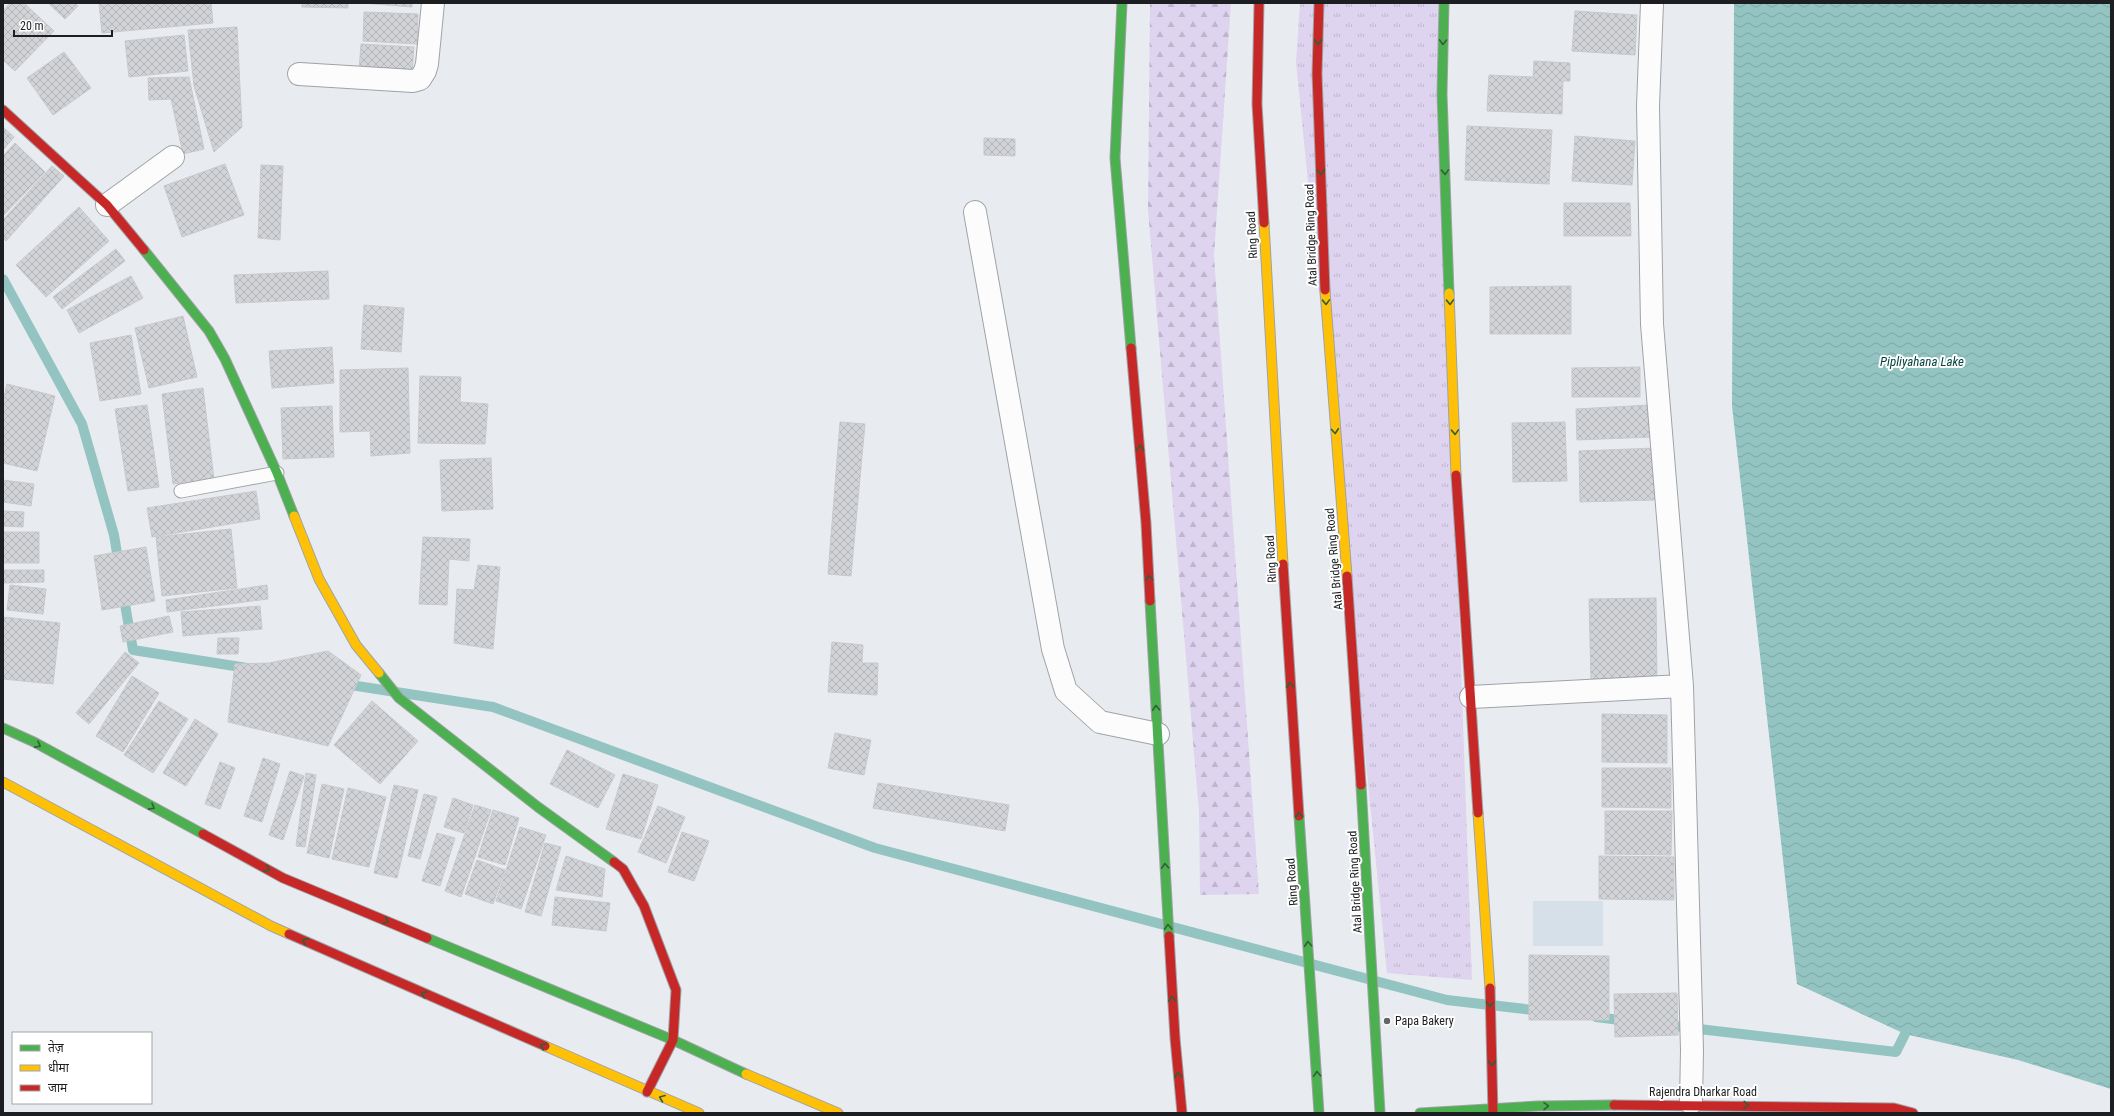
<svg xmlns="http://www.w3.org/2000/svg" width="2114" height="1116" font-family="'Roboto Condensed','Noto Sans Devanagari',sans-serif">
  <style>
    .built { fill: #d6e0e9 }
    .forest { fill: url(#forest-firs) }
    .park { fill: url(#park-tufts) }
    .water { fill: url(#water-waves) }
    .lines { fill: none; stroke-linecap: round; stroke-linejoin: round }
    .stream { stroke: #93c4c1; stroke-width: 10 }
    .building { fill: url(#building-cross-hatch); stroke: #c8c9cd }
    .lane-casing { stroke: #9fa3a6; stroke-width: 15 }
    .street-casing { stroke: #9fa3a6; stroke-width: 24 }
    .fast-casing { stroke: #9fa3a6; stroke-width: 11 }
    .slow-casing { stroke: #9fa3a6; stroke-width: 11 }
    .jam-casing { stroke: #9fa3a6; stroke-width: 11 }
    .lane { stroke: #fcfcfd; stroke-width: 13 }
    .street { stroke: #fcfcfd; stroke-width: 22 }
    .fast { stroke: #4caf50; stroke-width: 9 }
    .slow { stroke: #ffc107; stroke-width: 9 }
    .jam { stroke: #c62828; stroke-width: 9 }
    .oneway { stroke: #325f36 }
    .poi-dot { fill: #636669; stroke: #fff; stroke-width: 1.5 }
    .labels { text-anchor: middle; stroke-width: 4; stroke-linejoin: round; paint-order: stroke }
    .street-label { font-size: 12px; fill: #1c1e21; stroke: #fff }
    .poi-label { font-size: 12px; fill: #1c1e21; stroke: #fff; text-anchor: start }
    .water-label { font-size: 13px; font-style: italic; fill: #034641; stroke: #fff }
  </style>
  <defs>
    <pattern id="forest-firs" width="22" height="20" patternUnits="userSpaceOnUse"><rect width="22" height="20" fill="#ded4ef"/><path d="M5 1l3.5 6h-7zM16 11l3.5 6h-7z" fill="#beb6cd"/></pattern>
    <pattern id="park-tufts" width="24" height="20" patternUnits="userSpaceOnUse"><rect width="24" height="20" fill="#ded4ef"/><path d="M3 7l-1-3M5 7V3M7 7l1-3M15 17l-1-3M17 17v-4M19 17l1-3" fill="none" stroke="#beb6cd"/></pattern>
    <pattern id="water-waves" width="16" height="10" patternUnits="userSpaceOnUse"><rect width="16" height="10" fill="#93c4c1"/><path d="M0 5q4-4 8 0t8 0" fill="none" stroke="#7ea8a6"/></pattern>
    <pattern id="building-cross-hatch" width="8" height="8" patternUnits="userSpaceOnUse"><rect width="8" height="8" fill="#d1d3d7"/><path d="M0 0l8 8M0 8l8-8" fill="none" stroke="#b3b5b8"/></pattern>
  </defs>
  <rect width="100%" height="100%" fill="#e8ecf0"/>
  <path class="built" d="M1533,901H1603V946H1533Z"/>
  <path class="forest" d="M1150,3H1231L1214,256L1259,894L1200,895L1199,812L1148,210Z"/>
  <path class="park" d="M1300,3H1438L1472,980L1387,973L1296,62Z"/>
  <path class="water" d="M1734,3H2111V1089L2018,1060L1905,1034L1797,984L1732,406Z"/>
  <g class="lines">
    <path class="stream" d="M3,279L82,424L114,535L119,565
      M123,593L133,650L247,668
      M344,684L493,707L875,848L1447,1000L1542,1011
      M1596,1017L1628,1021
      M1665,1025L1896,1052L1905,1034"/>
  </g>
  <path class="building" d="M10,3H24L54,31L15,71L3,60V11Z
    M48,3H75L78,6L65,19Z
    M99,3H211L213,23L102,33Z
    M302,3H348V8L302,7Z
    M362,3H412V7Z
    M1575,11L1637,15L1635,55L1572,51Z
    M364,12L418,14L417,44L363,41Z
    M237,27L242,127L214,152L194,86L188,30Z
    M184,35L188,71L129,77L125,41Z
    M361,44L414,47L412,74L359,70Z
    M64,52L91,88L53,115L27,78Z
    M1534,61L1570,63V81H1563L1562,114L1487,111L1489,75L1533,77Z
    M189,77L204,149L183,154L171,99L149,100L148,78Z
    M1467,126L1552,130L1549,184L1465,180Z
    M3,127L14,137L3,150Z
    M1575,136L1635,141L1632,185L1572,181Z
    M984,138L1015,139V156L984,155Z
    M15,143L45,172L3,216V156Z
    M225,164L244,215L182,237L164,186Z
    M261,165L283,166L280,240L258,238Z
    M52,166L64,176L6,241L3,238V220Z
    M1564,203H1630L1631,236H1564Z
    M79,207L109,241L46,297L16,265Z
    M116,249L125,261L62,309L53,297Z
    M328,271L329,299L236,303L234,275Z
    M131,276L143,298L79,333L67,310Z
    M1571,286V334H1490V287Z
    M364,305L404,308L401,352L361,349Z
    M183,316L197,377L149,388L135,328Z
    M131,335L141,394L100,401L90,343Z
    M332,347L334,383L272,388L269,351Z
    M1640,367V397H1572V368Z
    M408,368L410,453L371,456L370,431L340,432V370Z
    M420,376L461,377L460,402L488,404L485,444L418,443Z
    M7,384L55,396L37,471L3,463V402Z
    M203,388L214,479L173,484L162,394Z
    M147,405L159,487L128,491L115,409Z
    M1650,405L1652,437L1577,440L1576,409Z
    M332,406L334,457L283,459L281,408Z
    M840,422L865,424L851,576L828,574Z
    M1565,422L1567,481L1513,482L1512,423Z
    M1655,448L1656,500L1580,502L1579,451Z
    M491,458L493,509L442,511L440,460Z
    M3,480L34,484L31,506L3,502Z
    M256,491L260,519L152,537L147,508Z
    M3,511L24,512L23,527L3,526Z
    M231,529L237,588L162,596L156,537Z
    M3,532H39V563H3Z
    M423,537L470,539L469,561L449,559L447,605L419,604Z
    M146,547L155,601L102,610L94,556Z
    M478,565L500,567L493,649L454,643L457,589L474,590Z
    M3,570H44V582L3,583Z
    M10,585L46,589L43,614L7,610Z
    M267,585L268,599L167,612L166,600Z
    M1656,598L1657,681L1591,682L1589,599Z
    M260,606L262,629L183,636L181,612Z
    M169,616L173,632L123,642L120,626Z
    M3,617L60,623L53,684L3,679Z
    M218,638H239L238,654H217Z
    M832,642L863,645L862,663H878L877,695L828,692Z
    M328,651L361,675L328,746L228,722L235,664L269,663Z
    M125,652L139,663L89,724L76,713Z
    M132,676L159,693L123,752L96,736Z
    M159,701L188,719L153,773L124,755Z
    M372,701L418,741L380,784L334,745Z
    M1602,714L1667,715V763L1602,762Z
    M195,719L218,734L186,786L163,773Z
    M835,733L871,740L864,775L828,768Z
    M567,750L615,775L598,808L550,784Z
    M263,758L280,764L262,822L244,816Z
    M220,762L235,768L220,809L205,804Z
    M1602,768H1671V808L1602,807Z
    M290,771L304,776L283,840L269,835Z
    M306,773L316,775L305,847L296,846Z
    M623,774L658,785L641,839L606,829Z
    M878,783L1009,805L1005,831L873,808Z
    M322,784L344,789L329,858L307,853Z
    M394,785L418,790L397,878L374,873Z
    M348,788L386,797L369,867L332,859Z
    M424,794L437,797L420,859L408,856Z
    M453,798L473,805L464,833L444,827Z
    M475,805L491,810L461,897L445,891Z
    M658,806L685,817L666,863L638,852Z
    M493,810L519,818L505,865L478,857Z
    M1605,811H1672L1671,855L1605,854Z
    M520,827L546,835L521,909L496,901Z
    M682,832L709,841L694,881L668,872Z
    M437,833L455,838L440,886L422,881Z
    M545,843L561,847L541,916L525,912Z
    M566,856L605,869L602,897L556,890Z
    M1599,856L1674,857V900L1599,899Z
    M477,860L505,870L493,904L465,894Z
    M555,897L610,903L606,931L552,925Z
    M1529,955L1609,956V1020H1529Z
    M1677,993L1678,1035L1615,1037L1614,994Z"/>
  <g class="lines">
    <defs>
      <path id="lane" d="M181,491L277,473"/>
      <path id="street" d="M1652,3L1648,106L1652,324L1682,686
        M299,74L413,81L420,79L425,71L427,64L433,3
        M107,205L173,157
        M975,212L1053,649L1066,691L1100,722L1158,734
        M1471,697L1682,686L1692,1050L1691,1103"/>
      <path id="fast" d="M1122,3L1115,158L1131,348
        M1444,3L1442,94L1449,293
        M144,250L209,331L225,359L277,473L294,516
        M1150,601L1169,936
        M379,673L399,698L538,807L614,862
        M3,728L34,742L203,834
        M1361,785L1380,1113
        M1299,816L1319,1113
        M427,938L673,1040L746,1074
        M1420,1113L1538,1106L1614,1105"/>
      <path id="slow" d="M1264,223L1283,564
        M1325,290L1347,576
        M1449,293L1456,475
        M294,516L319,579L356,645L379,673
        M3,782L271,926L289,934
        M1478,813L1490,988
        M545,1046L699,1113
        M746,1074L838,1113"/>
      <path id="jam" d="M1259,3L1257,104L1264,223
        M1319,3L1317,74L1325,290
        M3,110L107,205L144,250
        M1131,348L1146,523L1150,601
        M1456,475L1478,813
        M1283,564L1299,816
        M1347,576L1361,785
        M203,834L283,878L427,938
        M614,862L623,869L644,906L676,990L673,1040L647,1092
        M289,934L545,1046
        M1169,936L1175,1038L1182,1113
        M1490,988L1493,1113
        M1614,1105L1894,1108L1913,1113"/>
    </defs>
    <use href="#lane" class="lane-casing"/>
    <use href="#street" class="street-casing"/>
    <use href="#fast" class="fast-casing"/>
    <use href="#slow" class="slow-casing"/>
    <use href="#jam" class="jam-casing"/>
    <use href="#lane" class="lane"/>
    <use href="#street" class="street"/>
    <use href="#fast" class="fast"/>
    <use href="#slow" class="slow"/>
    <use href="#jam" class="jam"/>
  </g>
  <defs><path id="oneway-chevron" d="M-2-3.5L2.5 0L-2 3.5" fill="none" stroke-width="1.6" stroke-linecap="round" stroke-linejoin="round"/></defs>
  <g class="oneway">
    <use href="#oneway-chevron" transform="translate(1318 42) rotate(92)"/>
    <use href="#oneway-chevron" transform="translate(1443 42) rotate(91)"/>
    <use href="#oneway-chevron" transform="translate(1321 172) rotate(88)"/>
    <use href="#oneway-chevron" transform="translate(1445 172) rotate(88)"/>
    <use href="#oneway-chevron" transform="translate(1326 302) rotate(88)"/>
    <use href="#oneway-chevron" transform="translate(1450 302) rotate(88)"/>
    <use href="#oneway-chevron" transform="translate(1335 431) rotate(85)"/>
    <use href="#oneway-chevron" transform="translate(1455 432) rotate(88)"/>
    <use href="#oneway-chevron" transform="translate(1140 448) rotate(-95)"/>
    <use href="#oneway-chevron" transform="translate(1149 578) rotate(-93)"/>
    <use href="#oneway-chevron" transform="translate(1290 685) rotate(-94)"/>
    <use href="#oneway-chevron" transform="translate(1156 708) rotate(-93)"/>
    <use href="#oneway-chevron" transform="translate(38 745) rotate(28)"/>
    <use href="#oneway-chevron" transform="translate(152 807) rotate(29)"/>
    <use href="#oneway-chevron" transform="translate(1299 815) rotate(-94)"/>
    <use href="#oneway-chevron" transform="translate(1165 866) rotate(-93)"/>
    <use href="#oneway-chevron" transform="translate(267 869) rotate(29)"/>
    <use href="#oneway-chevron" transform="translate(386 921) rotate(23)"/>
    <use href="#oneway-chevron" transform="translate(1168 927) rotate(-93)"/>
    <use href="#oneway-chevron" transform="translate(305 941) rotate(-156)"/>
    <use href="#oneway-chevron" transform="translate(1308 944) rotate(-94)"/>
    <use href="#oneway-chevron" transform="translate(424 994) rotate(-156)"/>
    <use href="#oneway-chevron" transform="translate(1172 999) rotate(-93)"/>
    <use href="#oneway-chevron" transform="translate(1490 1004) rotate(88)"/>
    <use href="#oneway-chevron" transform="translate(543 1046) rotate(-156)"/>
    <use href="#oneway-chevron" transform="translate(1492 1063) rotate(89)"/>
    <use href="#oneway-chevron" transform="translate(1317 1074) rotate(-93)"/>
    <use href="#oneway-chevron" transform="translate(1178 1075) rotate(-95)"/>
    <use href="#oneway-chevron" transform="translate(662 1098) rotate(-158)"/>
    <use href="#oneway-chevron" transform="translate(1746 1105) rotate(2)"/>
    <use href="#oneway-chevron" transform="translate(1546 1106) rotate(-1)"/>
  </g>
  <circle class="poi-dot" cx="1387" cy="1021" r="4"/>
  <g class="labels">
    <g class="street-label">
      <text transform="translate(1252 235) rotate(-93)" y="4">Ring Road</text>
      <text transform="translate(1311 235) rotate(-92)" y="4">Atal Bridge Ring Road</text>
      <text transform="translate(1271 559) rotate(-93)" y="4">Ring Road</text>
      <text transform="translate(1334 559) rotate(-95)" y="4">Atal Bridge Ring Road</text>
      <text transform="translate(1292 882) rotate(-94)" y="4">Ring Road</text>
      <text transform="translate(1355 882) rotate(-93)" y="4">Atal Bridge Ring Road</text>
      <text x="1703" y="1096">Rajendra Dharkar Road</text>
    </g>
    <g class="poi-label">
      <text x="1395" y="1025">Papa Bakery</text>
    </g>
    <g class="water-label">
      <text x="1922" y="366">Pipliyahana Lake</text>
    </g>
  </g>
  <rect width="2114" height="1116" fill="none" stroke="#1c1e21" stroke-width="8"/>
  <rect x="12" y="1032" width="140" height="72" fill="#ffffff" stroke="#a4a5a6"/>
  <rect x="20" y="1045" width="20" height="6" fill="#4caf50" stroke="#a4a5a6"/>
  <text x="48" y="1052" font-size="12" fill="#1c1e21">तेज़</text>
  <rect x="20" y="1065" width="20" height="6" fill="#ffc107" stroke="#a4a5a6"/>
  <text x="48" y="1072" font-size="12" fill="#1c1e21">धीमा</text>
  <rect x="20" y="1085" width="20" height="6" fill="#c62828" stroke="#a4a5a6"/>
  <text x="48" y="1092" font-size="12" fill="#1c1e21">जाम</text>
  <path d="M14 30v6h98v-6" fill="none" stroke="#1c1e21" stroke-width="2"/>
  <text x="20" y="30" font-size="12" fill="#1c1e21" stroke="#ffffff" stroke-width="3" paint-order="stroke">20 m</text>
</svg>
